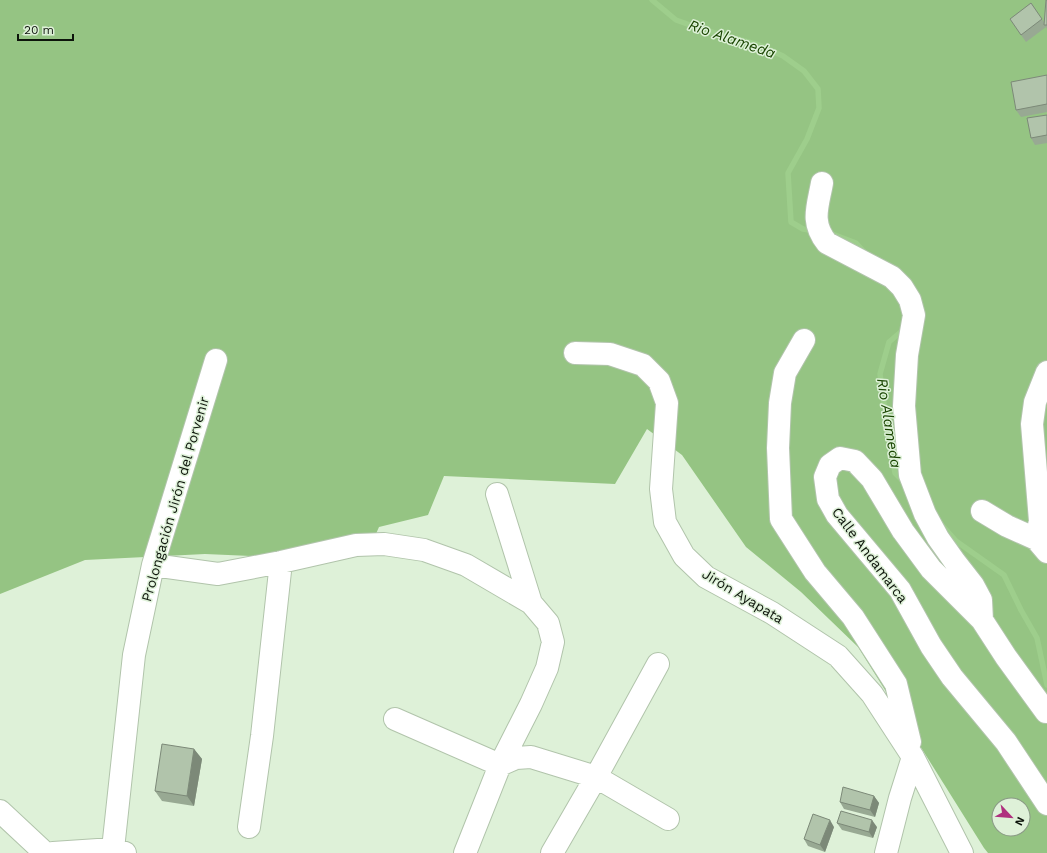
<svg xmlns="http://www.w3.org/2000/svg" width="1047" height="853" font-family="'Work Sans',sans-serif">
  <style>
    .forest { fill: #95c483; fill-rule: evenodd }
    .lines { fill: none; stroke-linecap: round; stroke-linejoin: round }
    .stream { stroke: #9ece8c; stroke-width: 5.5 }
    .minor-casing { stroke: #b1c4ab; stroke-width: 24 }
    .minor { stroke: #fff; stroke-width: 22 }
    .wall { fill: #98a993 }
    .shaded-wall { fill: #7c8978 }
    .building { fill: #b1c4ab; stroke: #7c8978 }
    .labels { text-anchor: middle; stroke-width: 3; stroke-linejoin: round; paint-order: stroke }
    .street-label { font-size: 14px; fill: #0d140b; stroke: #def1d8 }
    .water-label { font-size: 15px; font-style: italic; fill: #194500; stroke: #def1d8 }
  </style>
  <rect width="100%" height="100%" fill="#def1d8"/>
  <path class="forest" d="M0,0H1047V853H988L984,848L858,647L801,592L746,547L682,455L647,429L615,484L444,476L428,515L379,527L368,552L251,556L205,554L85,560L0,594ZM999,805H1023V829H999Z"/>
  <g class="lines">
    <path class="stream" d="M652,0L676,20L704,30L759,45L783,56L804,71L818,89L819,108L807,139L788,173L791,222L803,229L815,231
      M827,232L856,243L866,254
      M903,326V330L889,342L880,374L887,426L895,473L904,482
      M941,524L956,541L1004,575L1021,610L1037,638L1047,685"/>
    <defs>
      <path id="minor" d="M822,183C818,206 810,222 827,243L892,277L902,287L910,300L914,315L907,355L904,406L910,475L925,514L938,538L955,562L973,585L981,600L982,620
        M804,340L785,373L780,403L778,448L781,519L815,572L853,617L896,684L910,742
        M575,353L610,354L643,365L659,381L667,403L661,489L665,522L684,556L706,577L772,613L838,656L872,694L913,757L962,853
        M1047,372L1035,402L1032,424L1040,521L1036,539L1047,552
        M497,494L531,603
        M982,511L1007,526L1036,539
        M153,565L218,574L281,562L356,545L384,544L424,550L466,565L531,603L548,623L553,642L547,668L531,704L500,765L465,853
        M1047,712H1046L1006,657L982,620L931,569L903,531L872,479L855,461L840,458L830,465L825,477L828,499L837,515L900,590L931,646L952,677L1006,742L1047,804
        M395,719L500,765L516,758L531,757L596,777L668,819
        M0,811L45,853
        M249,827L262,736L281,562
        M53,853L113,849L125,853
        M110,853L113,849L134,655L153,565L216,360
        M552,853L596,777L658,664
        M886,853L900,798L913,757"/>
    </defs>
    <use href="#minor" class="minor-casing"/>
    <use href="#minor" class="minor"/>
  </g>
  <path class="wall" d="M1047,0V29L1046,27L1026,42L1010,19L1031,3L1044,22Z
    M1047,76V112L1021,117L1016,110Z
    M1047,115V143L1035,145L1031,138Z
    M194,749L202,759L194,806L162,801L155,791Z
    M874,796L879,803L875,817L844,809L840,802Z
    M837,823L877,827L873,838L842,830Z
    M834,827L825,852L808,846L804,839Z"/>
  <path class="shaded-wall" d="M194,749L202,759L194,806L187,796Z
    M874,796L879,803L875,817L870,810Z
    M830,820L834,827L825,852L820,845Z
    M872,820L877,827L873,838L869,832Z"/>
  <path class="building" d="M1046,0H1047V25H1044Z
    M1031,3L1042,19L1021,35L1010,19Z
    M1047,75V104L1016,110L1011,82Z
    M1047,115V135L1031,138L1027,118Z
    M162,744L194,749L187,796L155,791Z
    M843,787L874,796L870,810L840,802Z
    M841,811L872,820L869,832L837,823Z
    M813,814L830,820L820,845L804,839Z"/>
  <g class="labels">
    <g class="street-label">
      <text transform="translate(175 499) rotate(-74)" y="5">Prolongación Jirón del Porvenir</text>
      <text transform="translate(870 555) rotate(53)" y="5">Calle Andamarca</text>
      <text transform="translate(743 596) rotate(31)" y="5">Jirón Ayapata</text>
    </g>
    <g class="water-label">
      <text transform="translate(732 39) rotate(19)" y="5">Rio Alameda</text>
      <text transform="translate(889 423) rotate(81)" y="5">Rio Alameda</text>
    </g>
  </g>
  <g transform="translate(1011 817) rotate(116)"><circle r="19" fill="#def1d8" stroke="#8a9986"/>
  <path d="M0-3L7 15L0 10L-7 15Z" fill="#af307e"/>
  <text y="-6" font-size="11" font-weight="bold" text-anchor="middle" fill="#0d140b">N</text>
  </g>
  <path d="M18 34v6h55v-6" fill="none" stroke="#0d140b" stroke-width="2"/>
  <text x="24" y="34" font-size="12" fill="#0d140b" stroke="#def1d8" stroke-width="3" paint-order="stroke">20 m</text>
</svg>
